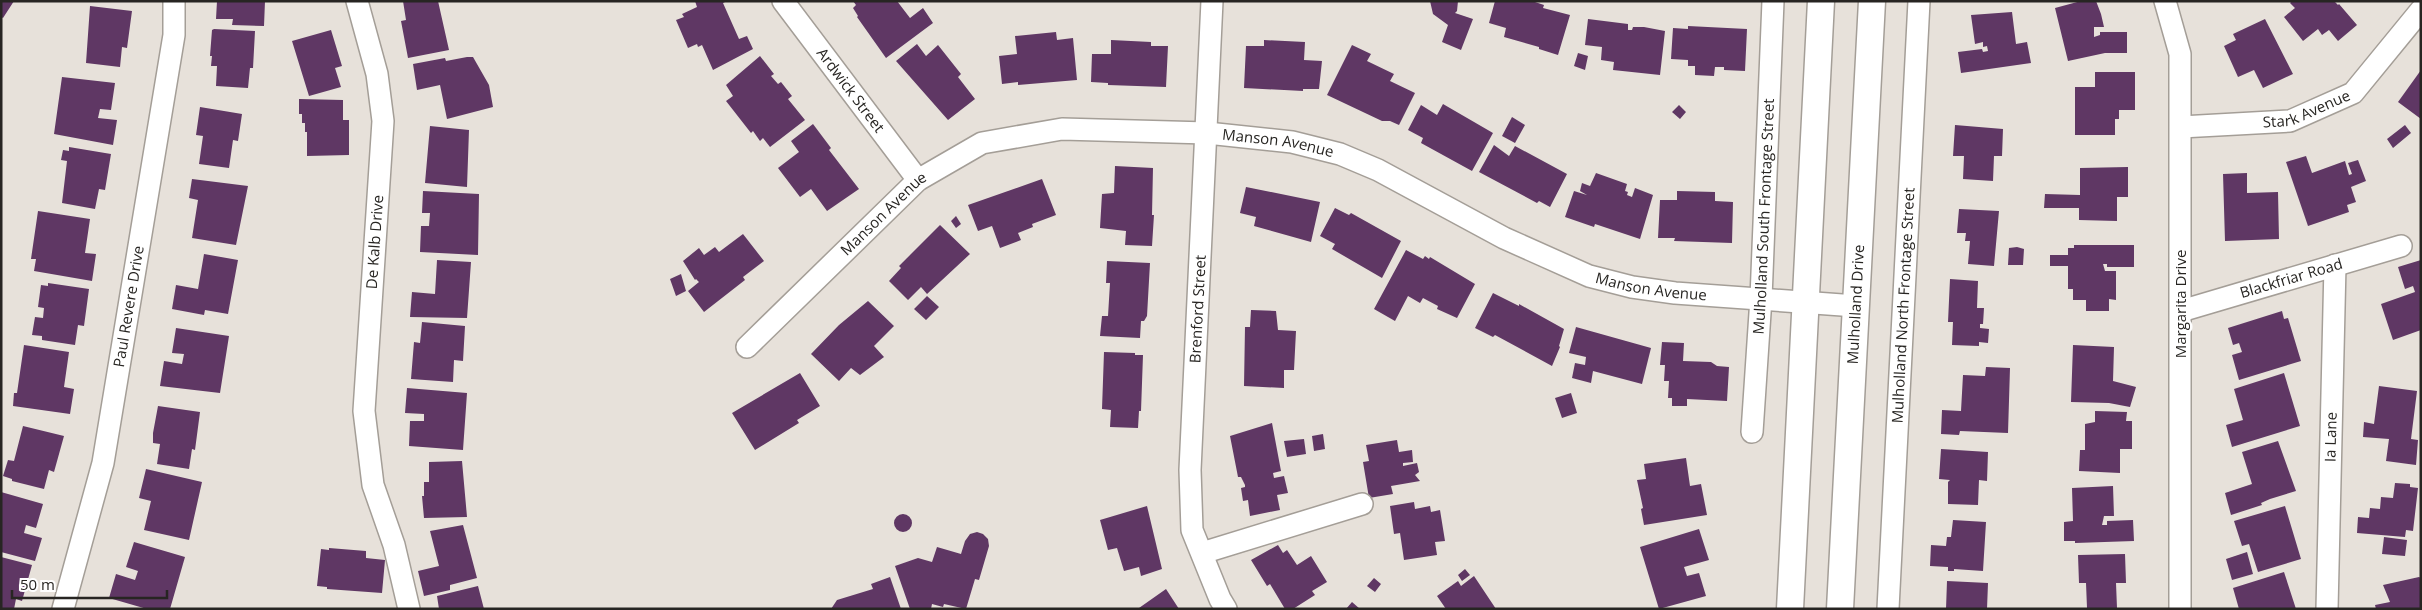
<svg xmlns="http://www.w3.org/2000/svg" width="2422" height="610" font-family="'Open Sans',sans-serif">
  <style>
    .building { fill: #5f3764 }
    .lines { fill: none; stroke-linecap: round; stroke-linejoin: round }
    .minor-casing { stroke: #a49e97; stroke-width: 24 }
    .major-casing { stroke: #a49e97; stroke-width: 29 }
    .minor { stroke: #fff; stroke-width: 21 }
    .major { stroke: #fff; stroke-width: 26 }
    .labels { text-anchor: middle; stroke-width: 5; stroke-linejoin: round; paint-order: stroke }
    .street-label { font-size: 15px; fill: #272522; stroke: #fff }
  </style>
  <rect width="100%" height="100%" fill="#e7e1da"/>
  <path class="building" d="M1,1H14L3,18L1,17Z
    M217,1H265L264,26L232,25L233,19H216Z
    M403,1H438L449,50L408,58L401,21L406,20Z
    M695,1H727L723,3L739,39L747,36L753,49L713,70L702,45L698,47L697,44L688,48L676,20L684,17L682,14L697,7Z
    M853,1H897L910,18L923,8L933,23L886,58L857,17L858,16L853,8L856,5Z
    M1430,1H1458L1457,11L1455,13L1473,19L1461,50L1442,42L1448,25L1433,14Z
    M1495,1H1532L1544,5L1543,8L1570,15L1558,55L1539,49V47L1504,37L1506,28L1489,23Z
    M2081,1H2096L2101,14L2104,27H2094V37L2100,35V32H2127V53H2105L2068,61L2055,8Z
    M2292,1H2334L2338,5L2339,4L2357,25L2338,41L2329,30L2322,35L2318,29L2303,41L2284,17L2295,8L2290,3Z
    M90,6L132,11L127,48L122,47L120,67L86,63Z
    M2012,12L2016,44L2027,42L2031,63L1961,73L1958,52L1982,49L1983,52L1988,51L1987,46L1983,47V42L1975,44L1971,15Z
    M1588,19L1628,24V30H1632L1633,27H1644L1665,31L1660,75L1613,70L1614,62L1601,60L1602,47L1585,45Z
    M2265,19L2293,74L2263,88L2254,70L2238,77L2224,46L2236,40L2233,34Z
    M1688,26L1747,29L1745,71L1724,70V67H1715L1714,76L1695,75V66H1688V60L1671,59L1673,28L1688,29Z
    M214,29L255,31L253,68H250L248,88L216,86L217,66H211L212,56H210L212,30Z
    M331,30L342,66L335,68L341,87L309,96L292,41Z
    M1056,32L1057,40L1073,38L1077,80L1018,85V82L1002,84L999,56L1017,54L1015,36Z
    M1111,40L1151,42V46H1168L1166,87L1108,85V83L1091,82L1092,54H1111Z
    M1264,40L1305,42L1304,60L1322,61L1319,89H1303V91L1244,88L1246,46H1264Z
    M917,44L926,56L938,45L961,74L958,77L975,99L948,120L896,61Z
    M1352,45L1371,54L1367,61L1394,74L1390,81L1415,93L1399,125L1390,121H1382L1327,95Z
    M1578,53L1588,56L1585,70L1574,66Z
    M760,56L774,74L771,76L778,84L781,82L792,96L788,99L805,120L770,147L763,138L760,141L753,131L751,133L726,101L733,96L726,85Z
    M467,57H473L489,85L493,107L447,119L440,85L417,90L413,64L445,58L446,61Z
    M2421,70V119L2398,102Z
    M2095,72H2135V110H2119V119H2115V135H2075V87H2095Z
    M62,77L115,83L111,110L100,109L98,118L117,120L113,145L54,134Z
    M299,99L343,100V120H349V155L307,156V132H305V123H302V114H299Z
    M1443,104L1493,133L1472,171L1421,143L1423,138L1408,130L1421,105L1437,115Z
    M1679,105L1686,112L1680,119L1672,112Z
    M200,107L242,114L238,141L233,140L229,168L199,164L203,136L196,135Z
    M1512,117L1525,125L1515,143L1502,136Z
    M813,124L831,148L829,150L859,189L827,211L811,189L800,197L778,168L799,152L791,141Z
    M1955,125L2003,129L2002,156H1994L1993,181L1963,179L1964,156H1953Z
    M2405,125L2411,133L2393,148L2387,139Z
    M430,126L469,130L467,187L425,183Z
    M1494,145L1509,156L1515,146L1567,174L1550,207L1539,201L1537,203L1479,172Z
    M69,147L111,154L105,190L99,189L95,209L62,203L67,161L61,160L63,150L69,151Z
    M2306,156L2312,173L2345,161L2349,175L2352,174L2348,163L2358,160L2366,181L2351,187L2356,202L2347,205L2349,212L2308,226L2286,162Z
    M1115,166L1153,168L1152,215H1154L1152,246L1125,245L1126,231L1100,228L1102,194L1114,193Z
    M2128,167V197H2117V221L2079,220V208H2044L2045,194L2080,195V168Z
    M1596,173L1627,184L1625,191L1628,192L1627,195L1632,197L1635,188L1653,195L1640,239L1595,224L1594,227L1565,217L1574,191L1587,195L1580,191L1582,183L1590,186Z
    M2247,173V193L2278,192L2279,239L2225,241L2223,174Z
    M192,179L248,186L236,245L192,238L198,200L189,198Z
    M1042,179L1056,215L1032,224L1033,227L1018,233L1021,240L1000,248L992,226L978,231L968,205Z
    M1246,187L1320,202L1311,242L1254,226L1256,217L1240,213Z
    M423,191L479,194L478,255L420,252L421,226H429L430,213H422Z
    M1677,191L1715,192V201L1733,202L1732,243L1674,241L1675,238H1658L1660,200H1677Z
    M1335,208L1349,215L1351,213L1401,241L1382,278L1332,249L1335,244L1320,236Z
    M1959,209L1999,211L1994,266L1968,264L1970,241H1965L1966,233H1957Z
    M38,211L90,219L85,253L96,254L92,281L34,271L36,259H31Z
    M956,216L961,224L956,228L951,221Z
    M940,225L970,254L927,294L921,287L908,300L889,281L901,268L899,266Z
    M743,234L764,261L743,277L745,280L704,312L688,291L699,282L696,279L695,280L683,261L699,248L704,255L715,247L719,252Z
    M2074,245H2134V267H2107V264H2103L2105,271H2116V300L2109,299V311H2086V300H2073V289H2068V266H2050V255H2068V248H2074Z
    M2017,247L2024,249L2023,265H2008L2009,248Z
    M1406,250L1423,259L1425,256L1429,259L1430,257L1475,284L1457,318L1437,309L1438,306L1423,298L1420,303L1408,296L1395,321L1374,309Z
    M204,254L238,260L228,314L205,310L204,315L172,309L176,285L198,289Z
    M437,260L471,262L467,318L410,317L412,292L435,294Z
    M2421,260V330L2393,340L2381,304L2415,292L2413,286L2405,289L2398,267Z
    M1107,261L1150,263L1147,316L1144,321H1141L1140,338L1100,336L1102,316H1108L1110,283H1106Z
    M681,274L686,291L676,296L670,279Z
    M1950,279L1978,281L1977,308H1984L1983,324H1980V328L1989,329L1988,343L1979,342V346L1952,345L1953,322H1948Z
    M48,283L89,289L84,326L78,325L75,345L42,340V336L32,335L35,317L43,318L44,308L38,307L41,285L48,286Z
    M1493,293L1519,306V304L1564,329L1559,346L1560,347L1552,366L1495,335L1493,337L1475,328Z
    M927,296L939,307L926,320L914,309Z
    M868,301L894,326L874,346L884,357L860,375L851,368L839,381L811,354L839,325Z
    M1251,310L1276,311L1278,330L1296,331L1294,370H1284V388L1244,386L1245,327H1250Z
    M2282,311L2284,319L2288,318L2301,361L2239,380L2232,355L2242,352L2239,343L2233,345L2228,328Z
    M422,322L465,326L463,361L454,360L453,382L411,379L414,342L420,343Z
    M1576,327L1651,348L1642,384L1593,371L1591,383L1572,378L1575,363L1585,365L1586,357L1569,353Z
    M176,328L229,336L220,393L160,386L164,361L182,364L184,354L172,353Z
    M1662,342L1684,343L1683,361L1711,362L1717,366L1729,367L1727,401L1687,399V406H1672V398H1668L1669,381H1664L1665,365H1660Z
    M24,345L69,352L64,387L74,389L70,414L13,406L14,393H17Z
    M2073,345L2114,347L2113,381L2136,387L2130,407L2109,403L2071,402Z
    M1104,352L1135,353V355H1143L1141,411H1139L1138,428L1110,427L1111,410L1102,409Z
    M1986,367L2010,368L2008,433L1960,431L1959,435L1941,434L1942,410L1961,411L1963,375L1985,376Z
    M800,373L820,406L797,420L799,423L755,450L732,413Z
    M2284,373L2300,426L2232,447L2226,425L2243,420L2234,389Z
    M2379,386L2417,391L2411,439L2418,440L2416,465L2386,461L2389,439L2363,437L2364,422L2374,424Z
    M407,388L467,393L463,450L409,446L410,421H424V414L405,413Z
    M1571,393L1577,413L1562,418L1555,398Z
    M158,406L200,412L195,450L192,449L189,469L157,464L160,444L153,443V433Z
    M2095,411L2127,412L2126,421H2132V449H2120V473L2079,471L2080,450H2085V424L2095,422Z
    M1272,423L1281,471L1273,473L1274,478L1284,476L1288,493L1277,495L1280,510L1250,516L1248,500L1243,501L1241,488L1245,487V485L1241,477H1238L1230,436Z
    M23,426L64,436L54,472L49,470L44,489L12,481V479L3,476L8,460L14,461Z
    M1323,434L1325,449L1314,451L1312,436Z
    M1304,439L1306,454L1287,457L1284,441Z
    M1397,440L1399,452L1412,450L1413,462L1403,463V466L1417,463L1419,472L1415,475L1420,481L1391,486L1393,494L1369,498L1363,462L1369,461L1366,445Z
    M2278,441L2296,491L2270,499L2261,503L2262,505L2231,515L2225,493L2252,484L2242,452Z
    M1941,449L1988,452L1987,481L1979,480L1978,505L1948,504V482L1950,480L1939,479Z
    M1686,458L1690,486L1701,484L1707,515L1644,525L1641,509L1643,508L1637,480L1646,479L1644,464Z
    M462,461L467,517L424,518L422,496H424V482H429V462Z
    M146,469L202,482L189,540L144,530L151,501L139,498Z
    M2395,483L2410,484V487L2418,488L2413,531L2406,530L2405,537L2357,533L2358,517L2369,518L2370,508L2380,509L2381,497L2393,498Z
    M2113,486L2114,516H2104L2102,525H2107V521L2133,520L2134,541L2075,543V541H2064V522L2073,521L2072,488Z
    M1,492L43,504L36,528L26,525L24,533L42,538L35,561L1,552Z
    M1414,502L1415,509L1430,506L1431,512L1440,510L1445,541L1435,542L1437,555L1404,560L1400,533L1394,534L1390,506Z
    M1147,506L1162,569L1141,576L1139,567L1124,571L1117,548L1108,550L1100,520Z
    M2285,506L2301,559L2258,572L2249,544L2242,546L2234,521Z
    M894 523a9 9 0 1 1 18 0a9 9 0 1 1-18 0Z
    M1953,520L1986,522L1983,571L1954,569V571H1948V567L1930,566L1931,545L1946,546L1947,537H1951Z
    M463,525L477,578L450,585V590L424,596L418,571L439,566L430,531Z
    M1699,529L1709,560L1684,567L1687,576L1699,573L1706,596L1659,609L1640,547Z
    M977,532L983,534L988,539L989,546L979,580L975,579L966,609L944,604L943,607L932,604L931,609H910L895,566L918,558L932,562L937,547L961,554L965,541L970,534Z
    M2384,537L2407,540L2405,556L2382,554Z
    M134,542L185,557L170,609H147L109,598L116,574L135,580L138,571L126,567Z
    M1278,545L1283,553L1287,550L1297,565L1311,556L1327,582L1312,591L1315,595L1293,609H1285L1270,584L1267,586L1251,560Z
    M329,548L366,551V558L385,560L382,593L327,589V587L317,586L321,549L329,550Z
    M2247,552L2253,574L2232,580L2226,559Z
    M2125,554L2126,583H2116L2117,608H2087L2086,583H2079L2078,555Z
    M1,557L32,565L22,601L16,599L14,609H1Z
    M1465,569L1470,575L1462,581L1458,575Z
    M2284,572L2296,609H2239L2233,588Z
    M1474,576L1496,609H1446L1437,596L1458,581L1461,586Z
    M890,577L901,609H831L837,600L873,589L871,584Z
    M2419,577L2421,578V609H2376L2375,605L2390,602L2383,585Z
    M1374,578L1381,584L1375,592L1367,586Z
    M1947,581L1988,583L1987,609H1946Z
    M478,586L484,609H439L437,596Z
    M1166,589L1179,609H1140L1139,608Z
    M1352,602L1360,609H1346Z"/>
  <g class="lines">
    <defs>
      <g id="minor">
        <path d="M357,1L377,74L383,121L364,411L373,485L394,545L409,609"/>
        <path id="s1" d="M783,1L918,180"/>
        <path d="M1212,1L1190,470L1192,530L1220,599L1226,609"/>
        <path d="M2165,1L2180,54V609"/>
        <path id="s2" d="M2181,127L2290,121L2353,93L2421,10"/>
        <path id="s3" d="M2181,311L2401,246"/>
        <path id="s4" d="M747,347L918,180L982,143L1062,129L1207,133L1292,142L1340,154L1378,170L1504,238L1589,276L1632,287L1675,293L1856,306"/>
        <path id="s5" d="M1752,432L1761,298L1773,1"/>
        <path d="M1202,553L1362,504"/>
        <path id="s6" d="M63,609L103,463L174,35V1"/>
        <path id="s7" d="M1888,609L1919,1"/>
        <path id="s8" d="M2327,609L2335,265"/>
      </g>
      <g id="major">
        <path d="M1790,609L1821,1"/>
        <path id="s9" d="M1840,609L1872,1"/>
      </g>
    </defs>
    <use href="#minor" class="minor-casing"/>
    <use href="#major" class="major-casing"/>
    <use href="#minor" class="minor"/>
    <use href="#major" class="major"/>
  </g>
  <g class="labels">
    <g class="street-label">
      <text dy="5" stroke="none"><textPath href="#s1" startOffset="112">Ardwick Street</textPath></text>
      <text dy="5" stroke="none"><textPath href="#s2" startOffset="128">Stark Avenue</textPath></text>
      <text dy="5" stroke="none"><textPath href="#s4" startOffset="611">Manson Avenue</textPath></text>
      <text dy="5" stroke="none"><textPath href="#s4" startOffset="191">Manson Avenue</textPath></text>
      <text dy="5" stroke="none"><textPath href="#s5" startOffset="216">Mulholland South Frontage Street</textPath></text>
      <text transform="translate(375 242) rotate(-86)" y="5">De Kalb Drive</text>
      <text dy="5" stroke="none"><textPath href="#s3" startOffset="115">Blackfriar Road</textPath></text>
      <text dy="5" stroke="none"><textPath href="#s4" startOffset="1015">Manson Avenue</textPath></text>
      <text transform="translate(2181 304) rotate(-90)" y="5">Margarita Drive</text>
      <text dy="5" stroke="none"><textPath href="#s9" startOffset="305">Mulholland Drive</textPath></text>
      <text dy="5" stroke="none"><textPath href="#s7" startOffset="304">Mulholland North Frontage Street</textPath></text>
      <text dy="5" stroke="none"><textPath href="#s6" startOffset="310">Paul Revere Drive</textPath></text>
      <text transform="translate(1198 309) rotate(-87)" y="5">Brenford Street</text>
      <text dy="5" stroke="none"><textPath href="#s8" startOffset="172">Ia Lane</textPath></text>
    </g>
  </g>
  <rect width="2422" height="610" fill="none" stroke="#272522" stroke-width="5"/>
  <path d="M12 590v8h155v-8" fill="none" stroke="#272522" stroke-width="2.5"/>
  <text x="20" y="590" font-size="15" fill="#272522" stroke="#ffffff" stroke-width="4" paint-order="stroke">50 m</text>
</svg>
